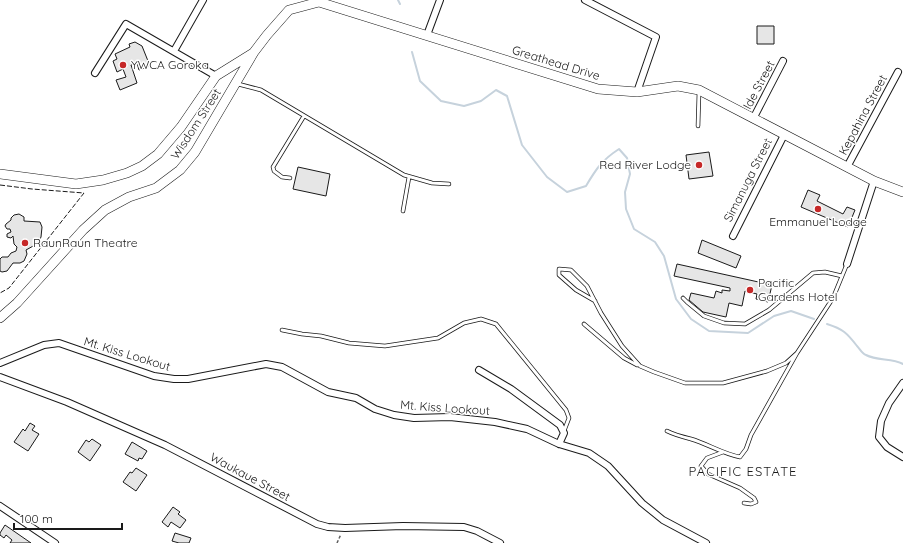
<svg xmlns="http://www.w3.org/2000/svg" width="903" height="543" font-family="Quicksand,sans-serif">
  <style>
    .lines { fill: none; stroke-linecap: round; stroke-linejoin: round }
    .stream { stroke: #c6d2dc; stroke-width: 2 }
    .building { fill: #e6e6e6; stroke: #1a1a1a }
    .lane-casing { stroke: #1a1a1a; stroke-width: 4.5 }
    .street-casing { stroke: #1a1a1a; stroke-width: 8 }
    .secondary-casing { stroke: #1a1a1a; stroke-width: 10 }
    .path { stroke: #5f5f5f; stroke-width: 1.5; stroke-dasharray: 3 2; stroke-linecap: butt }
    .lane { stroke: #fff; stroke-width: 3 }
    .street { stroke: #fff; stroke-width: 6 }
    .secondary { stroke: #fff; stroke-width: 9 }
    .fence { stroke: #1a1a1a; stroke-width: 1; stroke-dasharray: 5 2; stroke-linecap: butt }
    .poi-dot { fill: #c62828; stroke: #fff; stroke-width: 1.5 }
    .labels { text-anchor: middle; stroke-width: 3; stroke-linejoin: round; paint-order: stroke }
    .street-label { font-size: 12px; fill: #1a1a1a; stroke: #fff }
    .poi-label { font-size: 12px; fill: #1a1a1a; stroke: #fff; text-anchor: start }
    .neighbourhood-label { font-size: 13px; letter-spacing: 1px; fill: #1a1a1a; stroke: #fff }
  </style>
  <rect width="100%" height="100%" fill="#fff"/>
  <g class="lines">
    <path class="stream" d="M398,0L400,4
      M412,52L420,81L441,101L464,106L481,101L496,90L507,96L522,145L547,177L567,192L586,186C596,169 602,160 619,149L627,158L630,174L625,192L626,209L634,229L655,242L664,256L676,299L691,319L709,331L748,333L774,316L791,311L814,319
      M827,324C843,329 847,333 857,346C860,349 862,354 866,355C877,361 892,358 903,364"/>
  </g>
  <path class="building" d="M757,26H774V44H757Z
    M135,42L142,46L150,66L139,70L137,63L131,65L137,83L120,90L116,80L126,77L123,69L117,72L113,61L117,59L115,54L130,47L129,44Z
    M709,152L713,176L689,179L686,155Z
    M298,167L330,174L326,196L293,189Z
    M808,190L820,195L817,201L843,214L847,207L855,210L848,227L801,207Z
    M19,214L24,217V221L40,222L42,227L41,237L39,241L35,245L26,250L27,254L24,261L20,263H13L7,271L2,272L0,271V259L2,257H8L11,253L16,251L17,247L14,244L13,236L11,238L7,237V234L11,232L10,229H7L5,226L6,224L11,220V218L14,215Z
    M702,240L741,256L736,268L698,253Z
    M677,264L772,285L768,302L756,299L757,294L745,291L742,306L729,303L726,317L703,312L689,300L691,293L714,298L716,291L722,293V290L730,291V288L674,276Z
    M30,423L35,426L32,430L39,434L28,451L14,442L23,429L25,431Z
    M92,439L101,445L90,461L78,452L86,440L89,442Z
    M132,442L147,451L142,459L139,458L138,461L125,454Z
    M136,468L147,475L136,491L123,482L130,472L132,473Z
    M173,507L180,512L178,514L186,520L180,528L171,522L168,527L162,522Z
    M5,525L31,543H10L12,540L6,535L4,538L0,535V533Z
    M175,533L191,538L189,543H179L172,541Z"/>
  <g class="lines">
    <defs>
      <path id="lane" d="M238,84L261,90L404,175L432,183L449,184
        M698,126L699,92
        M290,178L282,177L274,171L273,167L304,116
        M403,211L409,177
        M683,298L687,302L704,316L724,323L745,324L769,310L813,273L825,272L842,276
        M595,301L576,290L559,275V269L571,270L587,286L601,313L622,346L640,366L654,372L685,383H723L767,371L786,363L797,353
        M584,324L624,358L637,365
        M282,330L302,334L321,336L349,343L385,346L438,338L464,323L481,319L496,324L566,410L569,418L564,431
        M667,431C675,435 683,437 691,439C708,444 723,454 740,457L746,449L751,435L797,353L833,298L847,264
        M723,452L707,458L701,466L708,474L740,488L754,498L756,502L751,504L744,503"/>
      <path id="street" d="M585,0L656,37L637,92
        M427,35L440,0
        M174,51L203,0
        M95,73L126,24L216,76
        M753,119L783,61
        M847,167L898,72
        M733,236L784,135
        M847,264L874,181
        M0,363L44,345L59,343L154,376L174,379H188L266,364L282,367L328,392L356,398L375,409L394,415L414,418L450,417L495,422L527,429L559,444L589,453L608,466L642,503L663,520L706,543
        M479,370L511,389L560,425L564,433L559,444
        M0,377L67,402L165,445L317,524L328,527L345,528L403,526L464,527L477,531L500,543
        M903,383L889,403L881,421L879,437L887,447L903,457
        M0,506L55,543"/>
      <path id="secondary" d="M0,174L76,184L103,180L127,173L142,166L158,154L181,127L216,76L253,53
        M0,318L17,303L83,230L105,210L129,197L156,188L180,170L195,152L254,52L267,35L289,10L319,2L598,89L637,92L678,86L699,90L874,181L903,192"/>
    </defs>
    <use href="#lane" class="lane-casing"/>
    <use href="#street" class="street-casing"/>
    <use href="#secondary" class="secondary-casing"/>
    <path class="path" d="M337,543L341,534"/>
    <use href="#lane" class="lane"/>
    <use href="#street" class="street"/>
    <use href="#secondary" class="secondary"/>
    <path class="fence" d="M0,185L32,189L84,193L9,288L0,293"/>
  </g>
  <g class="poi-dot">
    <circle cx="123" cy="65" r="4"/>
    <circle cx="699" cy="165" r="4"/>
    <circle cx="818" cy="209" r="4"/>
    <circle cx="25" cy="243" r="4"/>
    <circle cx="750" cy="290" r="4"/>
  </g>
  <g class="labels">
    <g class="street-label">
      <text transform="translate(556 63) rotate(17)" y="4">Greathead Drive</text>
      <text transform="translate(759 85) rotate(-62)" y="4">Ide Street</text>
      <text transform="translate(863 115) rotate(-62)" y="4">Kepahina Street</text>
      <text transform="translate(196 124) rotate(-57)" y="4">Wisdom Street</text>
      <text transform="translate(748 180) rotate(-63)" y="4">Simanuga Street</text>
      <text transform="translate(127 354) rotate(17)" y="4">Mt. Kiss Lookout</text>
      <text transform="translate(445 408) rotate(4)" y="4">Mt. Kiss Lookout</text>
      <text transform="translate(250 477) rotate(28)" y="4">Waukaue Street</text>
    </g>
    <g class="poi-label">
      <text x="131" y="69">YWCA Goroka</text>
      <text x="691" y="169" text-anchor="end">Red River Lodge</text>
      <text x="818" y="226" text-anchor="middle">Emmanuel Lodge</text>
      <text x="33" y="247">RaunRaun Theatre</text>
      <text x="758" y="287">Pacific<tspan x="758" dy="14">Gardens Hotel</tspan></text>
    </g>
    <g class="neighbourhood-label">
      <text x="743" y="476">PACIFIC ESTATE</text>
    </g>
  </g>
  <path d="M14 523v6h108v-6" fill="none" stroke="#1a1a1a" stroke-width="2"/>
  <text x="20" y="523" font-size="12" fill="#1a1a1a" stroke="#ffffff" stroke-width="3" paint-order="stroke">100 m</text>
</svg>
